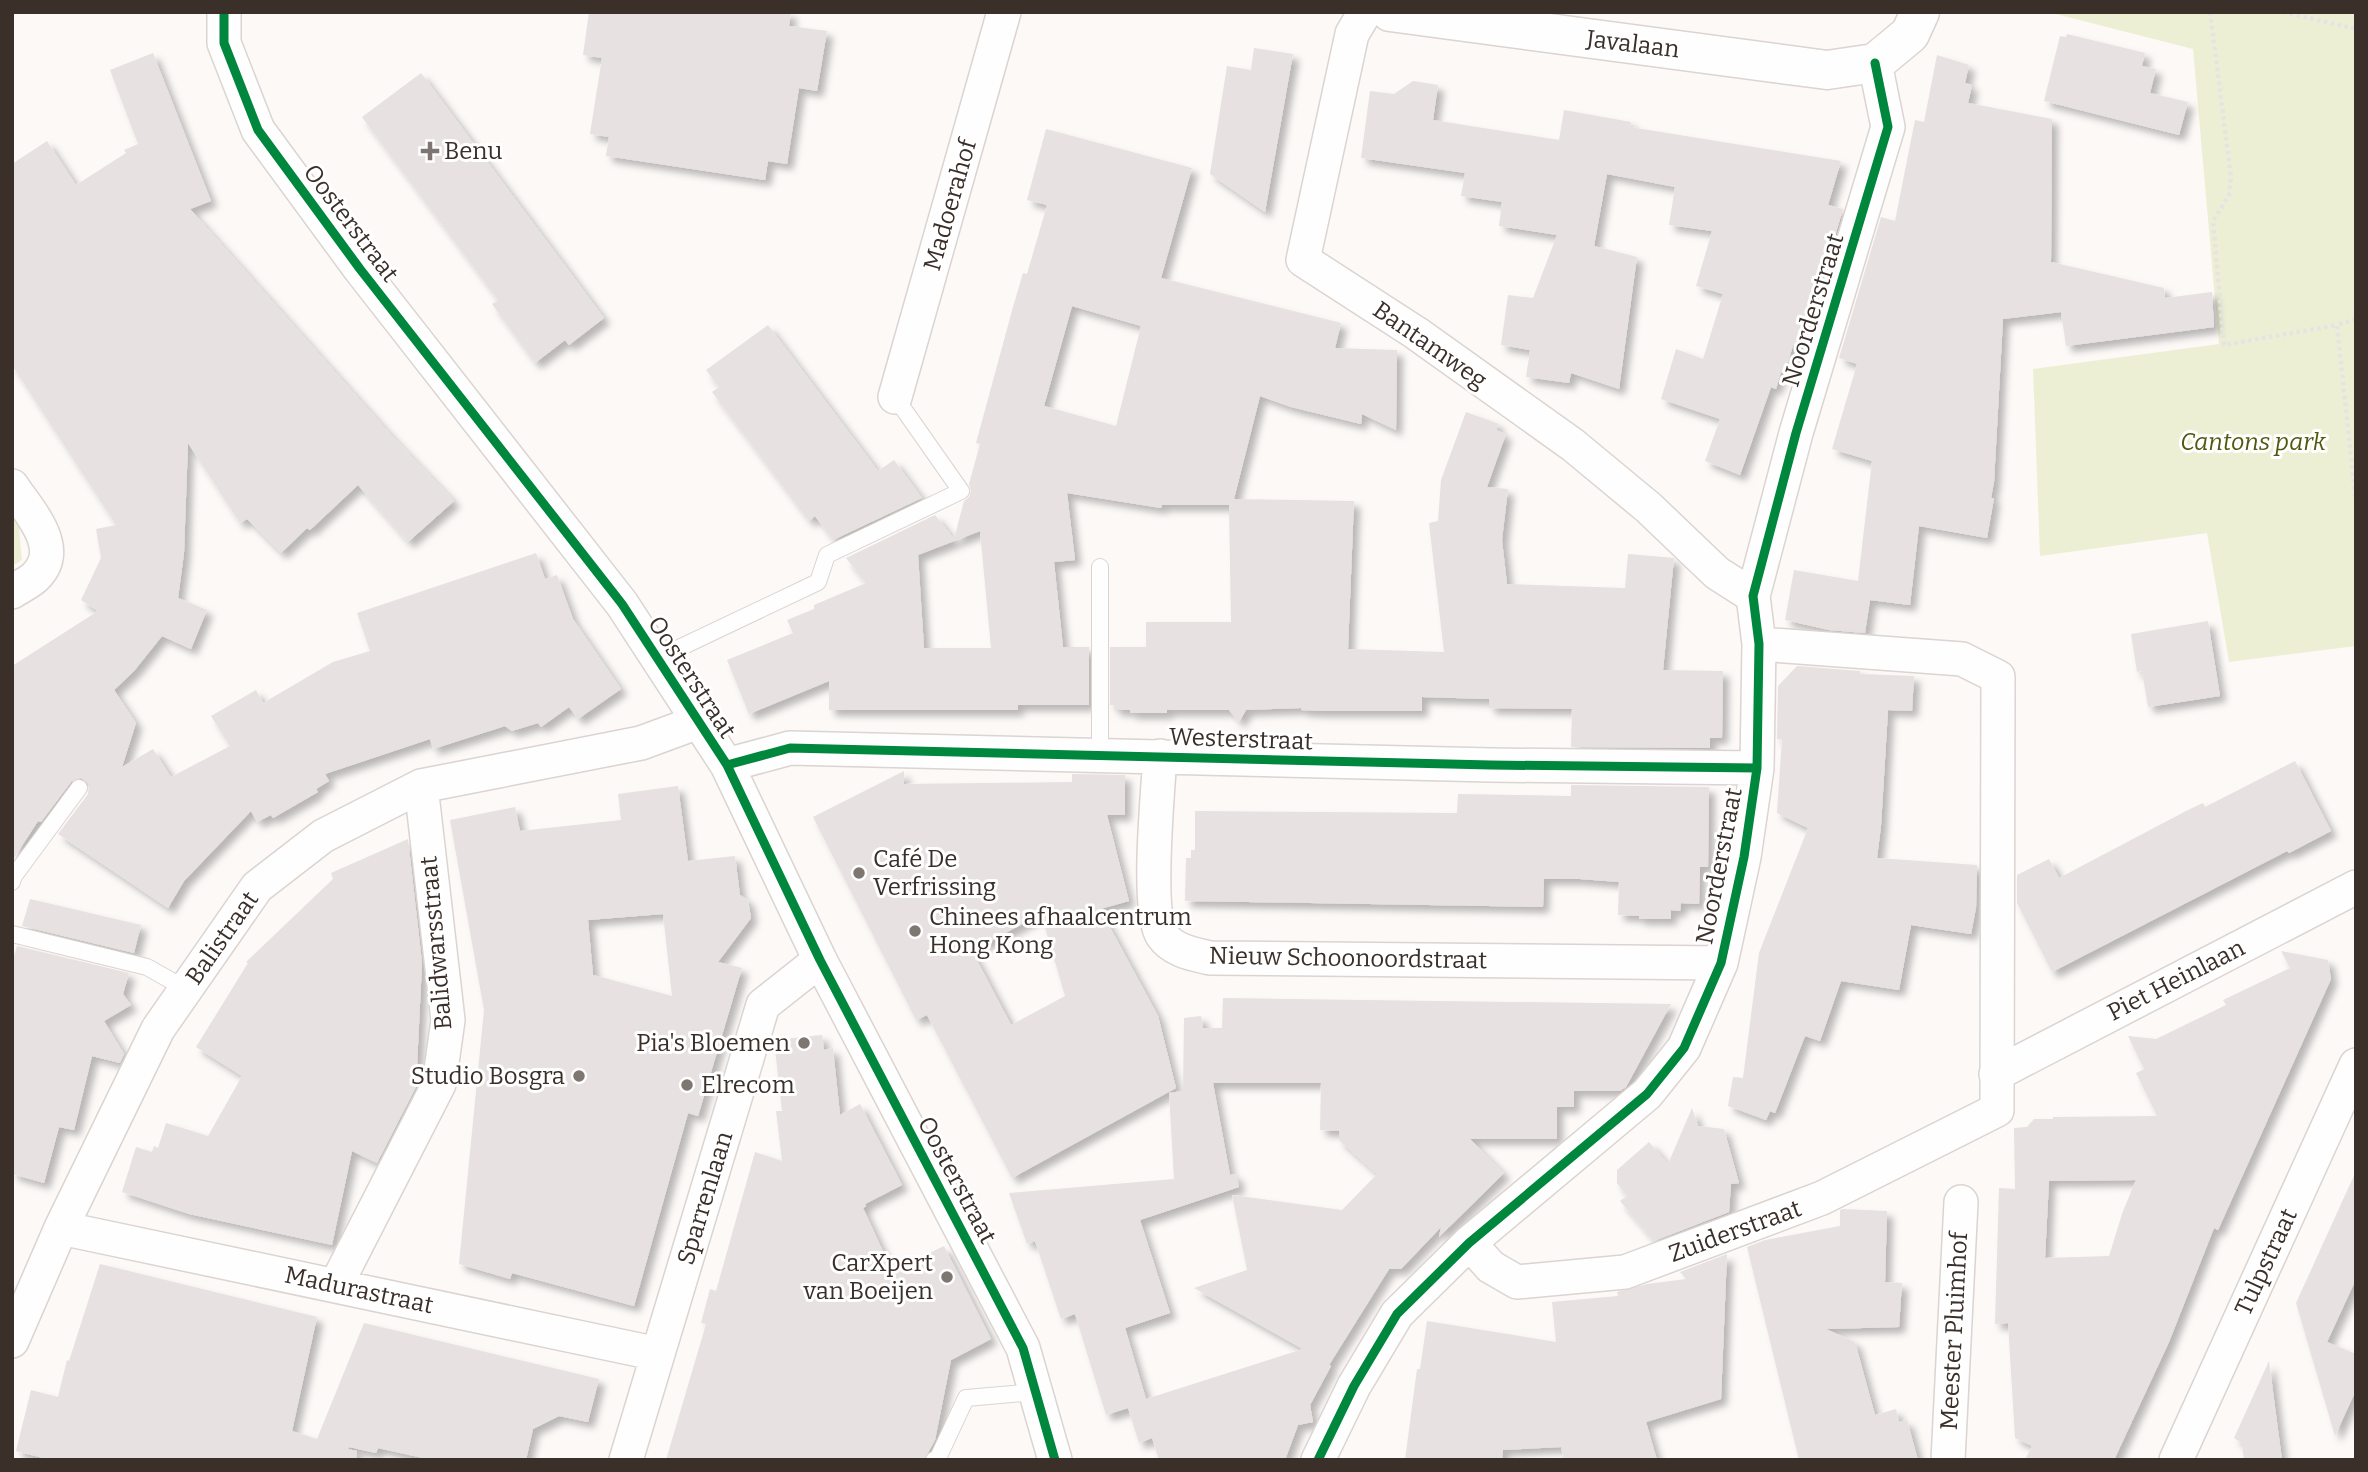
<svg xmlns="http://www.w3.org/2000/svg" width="2368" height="1472" font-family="Bitter,serif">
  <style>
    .green { fill: #edefd5 }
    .building { fill: #e7e1e2; fill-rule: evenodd; filter: url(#shadow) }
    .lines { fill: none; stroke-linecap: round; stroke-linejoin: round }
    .service-casing { stroke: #dbd4d0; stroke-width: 18 }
    .minor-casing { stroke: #dbd4d0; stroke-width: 36 }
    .secondary-casing { stroke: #dbd4d0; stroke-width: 41 }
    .path { stroke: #e5e4e3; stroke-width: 4.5; stroke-dasharray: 3.5 3.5; stroke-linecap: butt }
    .service { stroke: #fffefe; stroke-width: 16 }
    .minor { stroke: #fffefe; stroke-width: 33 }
    .secondary { stroke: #fffefe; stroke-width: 38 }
    .cycleway-casing { stroke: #fff; stroke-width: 13 }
    .cycleway { stroke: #00873e; stroke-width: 9 }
    .poi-dot { fill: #7e7671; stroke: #fff; stroke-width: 2.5 }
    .labels { text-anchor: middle; stroke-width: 6; stroke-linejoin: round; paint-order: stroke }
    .street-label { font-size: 24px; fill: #3a2f29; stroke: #fff }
    .poi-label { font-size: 24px; fill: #3a2f29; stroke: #fff; text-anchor: start }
    .park-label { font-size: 24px; font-style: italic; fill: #52580e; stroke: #fff }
  </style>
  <defs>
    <filter id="shadow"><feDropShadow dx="6" dy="6" stdDeviation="3.5" flood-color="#0004"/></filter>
  </defs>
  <rect width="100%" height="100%" fill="#fcf9f7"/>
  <path class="green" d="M2048,12H2356V646L2229,662L2207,533L2040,556L2033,369L2219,344L2193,49Z
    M12,517L19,528L22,560L12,566Z"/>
  <path class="building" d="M589,12H791L789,26L827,31L817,91L799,88L787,164L768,161L765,180L606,156L609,137L590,134L602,58L583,55Z
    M2067,34L2145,53L2142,66L2156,69L2150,93L2188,102L2179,135L2044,101L2060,36L2066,37Z
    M1254,48L1293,54L1265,212L1210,174L1227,66L1251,70Z
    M153,53L211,201L190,209L391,435L454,501L408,542L358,485L310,530L307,528L281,553L247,519L240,523L188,443L184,553L178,598L207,610L191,649L162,636L134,671L114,690L136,723L122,767L153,749L171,777L230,746L211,716L256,690L263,703L333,662L370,651L357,613L536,553L545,579L557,575L573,619L621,689L578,719L569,707L541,727L538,723L512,731L505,726L433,749L430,739L325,774L329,781L316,789L318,792L273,818L271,815L257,822L251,811L184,881L168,908L58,834L88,794L89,784L81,778L71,782L41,822L38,821L12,861V666L98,611L81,600L101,558L96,529L116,525L12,365V164L47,141L76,185L126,153L124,150L138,144L110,70Z
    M1937,55L1969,65L1965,83L1972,85L1968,103L2052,119L2051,262L2164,288L2165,298L2212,292L2214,327L2066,346L2061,312L2003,319L1994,482L1991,498H1994L1987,538L1919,526L1910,605L1870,600L1865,633L1829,630L1785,620L1794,570L1858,581L1872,461L1832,449L1857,364L1839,358L1881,217L1895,221L1915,120L1924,122Z
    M421,73L604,318L569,345L565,340L535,363L492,304L498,300L362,117Z
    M1413,81L1438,85L1433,120L1559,140L1564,110L1631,122L1630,127L1841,161L1828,205L1843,209L1802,347L1793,345L1785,373L1781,372L1776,389L1771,387L1740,475L1705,461L1720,419L1661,399L1676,349L1703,359L1723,294L1696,286L1712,231L1669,225L1675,187L1607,174L1594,246L1637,257L1619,389L1571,373L1569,383L1526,377L1530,350L1501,345L1508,295L1533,298L1557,235L1499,226L1502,202L1461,196L1465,173L1361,158L1370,91L1394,94Z
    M1046,129L1192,168L1161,278L1341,323L1335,348L1397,350L1396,430L1362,414L1361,424L1291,407L1260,396L1234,499L1354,501L1348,649L1444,652L1429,523L1438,521L1441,480L1466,412L1499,424L1496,430L1506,434L1487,487L1508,489L1502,540L1507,584L1625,588L1628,554L1674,558L1663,670L1723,671L1722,738H1710V748L1571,747L1572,709L1489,708V699L1422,697V711H1322L1301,710V708L1246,710L1239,722L1229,710H1167V713H1130V710H1115V705H1110V647H1146V622H1231L1229,505H1162L1161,508L1067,493L1075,560L1054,562L1063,647H1089V705H1018V710H829V681L749,714L727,660L793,633L787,620L814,609V605L866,583L846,558L935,515L954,539L964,501L969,497L971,491L969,484L980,444L976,443L1013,307L1023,273L1027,274L1047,205L1027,200ZM1072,306L1141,326L1116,426L1044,406ZM980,531L991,648H924L918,555Z
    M768,325L878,471L894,460L922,498L833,540L815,516L809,521L712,392L719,387L706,370Z
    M2208,621L2220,696L2148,707L2142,671L2137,672L2131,634Z
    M1797,666L1860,671V674L1914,676L1912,711L1888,710L1881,826L1877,858L1977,865L1976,908L1971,934L1911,925L1899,990L1841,981L1820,1041L1805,1036L1775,1113L1770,1111L1766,1120L1728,1106L1733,1077L1743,1078L1759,953L1808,828L1777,813L1782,739H1777L1778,686Z
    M2295,761L2331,831L2289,853L2287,851L2052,972L2017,903V875L2049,859L2059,878L2186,811L2203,803L2205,807Z
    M904,771V784L1072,782V774L1125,775V815H1107L1129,901L1100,909L1158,1016L1176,1088L1012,1178L927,1015L916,1020L813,817ZM1041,914L1065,996L1011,1025L972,951Z
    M1571,785L1709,787L1708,867H1700L1699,904L1681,903L1680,911L1671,910V919H1639V916L1618,915L1619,882L1580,879H1544L1543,907L1185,901L1186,858H1191V850H1195V811L1457,813L1458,794L1571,796Z
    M678,786L688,861L735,856L740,895L748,900L751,918L718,962L742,968L698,1116L688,1113L634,1306L512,1273L510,1279L459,1264L484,1010L450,820L515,807L520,831L621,820L618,794ZM663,914L672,996L593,975L588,920Z
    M408,839L422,963L416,1087L377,1163L352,1151L332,1245L189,1214L122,1192L136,1147L152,1152L154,1146L158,1148L166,1123L208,1136L242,1076L196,1047L248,963L246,962L333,879L331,873Z
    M30,899L141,925L134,953L22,926Z
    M17,946L129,973L123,994L131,1005L104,1021L124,1054L120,1063L92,1056L74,1130L59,1127L44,1183L12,1174V962Z
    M2281,951L2328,960L2331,979L2218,1230L2214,1228L2169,1342L2114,1460H2025L2032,1446L2015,1438L2008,1323L1995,1324L1999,1188L2015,1189L2014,1128L2027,1127L2034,1119H2053V1117L2157,1116L2136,1073L2144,1069L2128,1036L2156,1039L2226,1005L2223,1000L2290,968ZM2136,1180L2123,1211L2109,1256L2045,1258L2049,1181Z
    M1223,998L1671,1004L1626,1087L1620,1091H1574V1107H1557V1139H1470L1504,1173L1439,1237L1441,1227L1401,1269H1389L1329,1365L1331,1366L1310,1405L1313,1422L1298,1425L1285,1460H1159L1152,1438L1139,1443L1128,1408L1106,1415L1075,1314L1061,1319L1035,1241L1027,1244L1009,1193L1174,1179L1169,1093L1183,1091L1184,1018L1201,1016L1203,1028H1222ZM1213,1083H1321L1320,1130L1339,1131V1140L1377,1174L1342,1210L1232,1195L1247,1270L1194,1288L1303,1349L1146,1399L1125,1328L1170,1313L1140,1220L1239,1187L1236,1174L1230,1175Z
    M822,1035L824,1050L833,1048L840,1115L860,1104L902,1185L865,1204L866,1206L863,1208L892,1271L944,1246L991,1339L951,1360L935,1440L924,1460H666L706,1324L701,1323L710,1289L716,1291L755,1152L782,1161L776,1111H782L774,1040Z
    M1692,1108L1698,1126L1724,1129L1739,1183L1731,1184L1729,1212L1654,1241L1620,1201L1627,1196L1617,1183V1170L1649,1142L1668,1164Z
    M2356,1171V1279L2327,1342L2356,1354V1390L2335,1436L2296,1303Z
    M1843,1209L1887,1211L1885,1282L1902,1283L1899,1327L1826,1329L1855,1342L1875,1415L1896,1409L1899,1422L1907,1420L1918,1460H1799L1747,1247L1765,1240L1840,1226V1210Z
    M1727,1254L1721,1399L1646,1422L1657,1460H1564L1561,1447L1503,1450L1502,1460H1405L1417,1369H1420L1427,1321L1556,1342L1552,1302L1618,1296L1617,1292L1647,1284L1686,1279L1680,1272Z
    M100,1264L317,1317L292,1431L317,1439L364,1323L599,1379L588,1422L559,1416L533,1429L526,1460H432L378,1448L376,1453L349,1447L348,1449L357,1451L356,1460H51L16,1451L31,1390L58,1397L67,1360L69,1361Z
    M2269,1361L2282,1460H2244L2242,1443L2234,1438Z"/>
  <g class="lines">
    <defs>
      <path id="service" d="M1100,567V754
        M656,659L818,582L827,555L961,491L895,397
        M12,882L14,876L79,788
        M12,934L147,967L186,989
        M934,1460L938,1458L966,1398L1036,1392"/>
      <path id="minor" d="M224,12V43L258,130L360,269L622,604L727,765L820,960L1023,1348L1055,1460
        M1365,12L1352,34L1303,260L1416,333L1573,445L1649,508L1717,573L1753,596
        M895,397L1004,12
        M12,486C29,512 65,548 35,577C29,583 19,587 12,592
        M1160,756C1158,790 1146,911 1162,935C1173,951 1193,954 1210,958L1721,963
        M727,765L790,748L1491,765L1757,768
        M1996,1074L2356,887
        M61,1228L658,1354
        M1469,1243L1491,1267L1517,1282L1625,1272L1822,1198L1997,1110L1998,677L1962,659L1759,644
        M336,1285L439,1084L448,1020L421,786
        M12,1341L61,1228L158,1029L257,887L323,836L421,786L641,743L698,722
        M626,1460L763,1005L820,960
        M1318,1460L1354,1386L1397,1314L1469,1243L1647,1094L1684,1048L1721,963L1744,857L1757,768L1759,644L1753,596L1796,433L1888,127L1875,63
        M1948,1460L1961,1202
        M2176,1460L2356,1065"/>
      <path id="secondary" d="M1390,12L1827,70L1875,63L1910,34L1920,12"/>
    </defs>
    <use href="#service" class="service-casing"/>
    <use href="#minor" class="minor-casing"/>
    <use href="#secondary" class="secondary-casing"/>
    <path class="path" d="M2210,12L2231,177L2229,195L2213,221L2224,345L2337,325
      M2283,12L2356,29
      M2356,319L2337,325L2356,503"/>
    <use href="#service" class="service"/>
    <use href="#minor" class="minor"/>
    <use href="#secondary" class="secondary"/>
    <defs>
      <path id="cycleway" d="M224,12V43L258,130L360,269L622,604L727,765L820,960L1023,1348L1055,1460
        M727,765L790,748L1491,765L1757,768
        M1318,1460L1354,1386L1397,1314L1469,1243L1647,1094L1684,1048L1721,963L1744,857L1757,768L1759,644L1753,596L1796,433L1888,127L1875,63"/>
    </defs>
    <use href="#cycleway" class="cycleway-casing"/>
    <use href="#cycleway" class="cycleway"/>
  </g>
  <g class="poi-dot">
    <path d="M426.5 140.5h7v7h7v7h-7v7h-7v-7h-7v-7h7z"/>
    <circle cx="859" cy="873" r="7"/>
    <circle cx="915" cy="931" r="7"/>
    <circle cx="804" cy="1043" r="7"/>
    <circle cx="579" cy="1076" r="7"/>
    <circle cx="687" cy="1085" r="7"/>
    <circle cx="947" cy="1277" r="7"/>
  </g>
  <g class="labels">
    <g class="street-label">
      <text transform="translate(1633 44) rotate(7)" y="8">Javalaan</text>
      <text transform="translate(950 205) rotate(-74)" y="8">Madoerahof</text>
      <text transform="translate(351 223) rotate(53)" y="8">Oosterstraat</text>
      <text transform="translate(1813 310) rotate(-73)" y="8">Noorderstraat</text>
      <text transform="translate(1430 345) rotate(35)" y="8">Bantamweg</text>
      <text transform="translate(692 677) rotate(57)" y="8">Oosterstraat</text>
      <text transform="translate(1241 739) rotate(2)" y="8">Westerstraat</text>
      <text transform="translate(1719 866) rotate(-79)" y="8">Noorderstraat</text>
      <text transform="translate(222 938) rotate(-55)" y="8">Balistraat</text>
      <text transform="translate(436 943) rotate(-95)" y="8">Balidwarsstraat</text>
      <text transform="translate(1348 958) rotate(1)" y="8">Nieuw Schoonoordstraat</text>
      <text transform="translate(2176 980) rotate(-27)" y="8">Piet Heinlaan</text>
      <text transform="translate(957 1180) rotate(62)" y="8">Oosterstraat</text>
      <text transform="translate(705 1198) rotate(-73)" y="8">Sparrenlaan</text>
      <text transform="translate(1735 1231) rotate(-20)" y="8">Zuiderstraat</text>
      <text transform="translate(2266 1262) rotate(-65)" y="8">Tulpstraat</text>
      <text transform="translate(359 1290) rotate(12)" y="8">Madurastraat</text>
      <text transform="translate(1954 1331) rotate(-87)" y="8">Meester Pluimhof</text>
    </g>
    <g class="poi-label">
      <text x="444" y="159">Benu</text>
      <text x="873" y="867">Café De<tspan x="873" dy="28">Verfrissing</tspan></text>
      <text x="929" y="925">Chinees afhaalcentrum<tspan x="929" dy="28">Hong Kong</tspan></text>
      <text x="790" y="1051" text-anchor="end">Pia's Bloemen</text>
      <text x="565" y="1084" text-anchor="end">Studio Bosgra</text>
      <text x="701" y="1093">Elrecom</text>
      <text x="933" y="1271" text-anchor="end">CarXpert<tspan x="933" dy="28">van Boeijen</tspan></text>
    </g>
    <g class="park-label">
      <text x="2253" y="450">Cantons park</text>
    </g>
  </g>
  <rect width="2368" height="1472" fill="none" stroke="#3a2f29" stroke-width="28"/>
</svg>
